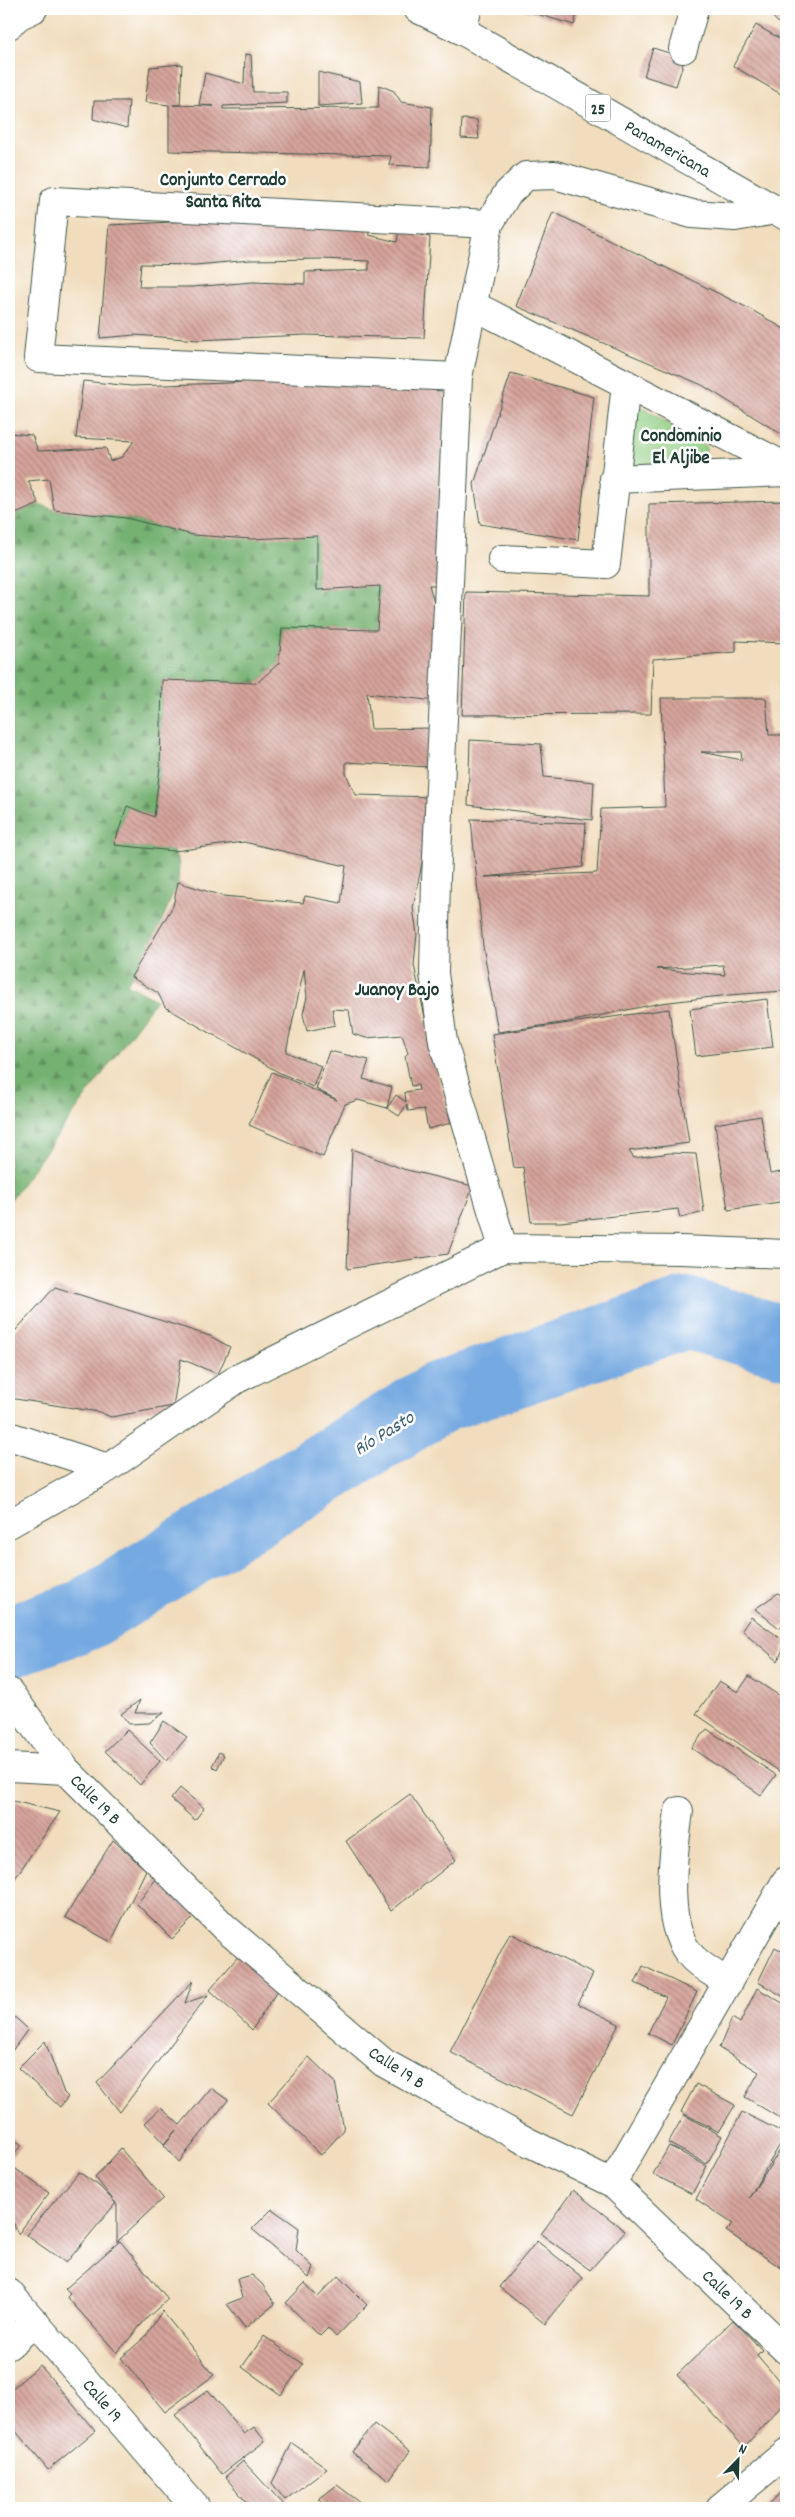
<svg xmlns="http://www.w3.org/2000/svg" width="795" height="2517" font-family="Dekko,sans-serif">
  <style>
    .green { fill: #92ce83; stroke: #58865c }
    .forest { fill: url(#forest-firs); stroke: #4a7752 }
    .lines { fill: none; stroke-linecap: round; stroke-linejoin: round }
    .river { stroke: #74a9e1; stroke-width: 72 }
    .building { fill: url(#building-back-hatch); fill-rule: evenodd }
    .minor-casing { stroke: #3e5549; stroke-width: 30 }
    .major-casing { stroke: #3e5549; stroke-width: 30 }
    .minor { stroke: #fff; stroke-width: 28 }
    .major { stroke: #fff; stroke-width: 28 }
    .labels { text-anchor: middle; stroke-width: 5; stroke-linejoin: round; paint-order: stroke }
    .shield { fill: #fff; stroke: #627771; stroke-width: 1 }
    .shield-label { font-size: 16px; font-weight: bold; fill: #1f3d34 }
    .street-label { font-size: 18px; fill: #1f3d34; stroke: #fff }
    .neighbourhood-label { font-size: 19px; font-weight: bold; fill: #1f3d34; stroke: #fff }
    .water-label { font-size: 19px; font-style: italic; fill: #3d6371; stroke: #fff }
  </style>
  <defs>
    <pattern id="forest-firs" width="22" height="20" patternUnits="userSpaceOnUse" patternTransform="scale(1.25)"><rect width="22" height="20" fill="#75b171"/><path d="M5 1l3.5 6h-7zM16 11l3.5 6h-7z" fill="#5f915e"/></pattern>
    <pattern id="building-back-hatch" width="6" height="6" patternUnits="userSpaceOnUse" patternTransform="scale(1.25)"><rect width="6" height="6" fill="#d6a49b"/><path d="M-1 5l2 2M0 0l6 6M5-1l2 2" fill="none" stroke="#ad877f"/></pattern>
  </defs>
  <rect width="100%" height="100%" fill="#fff"/>
  <filter id="ink" filterUnits="userSpaceOnUse"><feTurbulence type="fractalNoise" baseFrequency=".02" numOctaves="2"/><feDisplacementMap in="SourceGraphic" scale="10" xChannelSelector="R" yChannelSelector="G"/><feConvolveMatrix kernelMatrix="1 2 1 2 8 2 1 2 1" color-interpolation-filters="sRGB"/></filter>
  <filter id="wash" filterUnits="userSpaceOnUse"><feTurbulence type="fractalNoise" baseFrequency=".0096" numOctaves="4" result="noise"/><feDisplacementMap in="SourceGraphic" scale="20" xChannelSelector="R" yChannelSelector="G"/><feGaussianBlur stdDeviation="1.12" result="paint"/><feColorMatrix in="noise" values="0 0 0 0 0 0 0 0 0 0 0 0 0 0 0 0 0 1.4 0 .05"/><feComposite in="paint" operator="in"/></filter>
  <g filter="url(#wash)">
    <rect width="100%" height="100%" fill="#f1ddbd"/>
    <path class="green" d="M632,401L706,447L705,468L625,471Z"/>
    <path class="forest" d="M39,504L54,510L126,518L193,535L317,536V590L380,586L377,630L282,628L279,663L257,683L162,680L160,767L154,817L127,806L114,845L174,851L179,864L178,882L160,925L127,984L156,1000L9,1202V509L14,515Z"/>
    <g class="lines">
      <path class="river" d="M9,1642L85,1615L440,1397L686,1313L786,1342"/>
    </g>
    <g id="blocks">
      <path class="building" d="M520,9H578L574,25Z
        M765,9H786V31Z
        M756,25L786,42V97L733,66Z
        M653,48L685,58L676,86L644,76Z
        M245,54L251,55L253,92H287V103L223,106V109L378,108L379,85L394,91L401,102L432,107L430,167L389,165L391,156L169,151V105L145,102L150,67L182,64L180,105H173L214,106L199,105L205,73L244,84Z
        M318,72L360,82L362,103L318,106Z
        M94,101H129L127,128L93,119Z
        M462,119L477,120L479,139L461,138Z
        M553,212L750,309L786,330V437L702,385L516,306Z
        M194,221L288,224L319,229L368,228L369,235L397,242L399,230L430,237L424,338L305,335L198,340L135,335L100,338L109,225ZM322,259L369,261V270L305,272V284L253,282L192,287H139L141,264L195,265L251,260Z
        M511,373L594,397L578,540L480,524L474,484Z
        M294,377L445,388L441,585H429L443,633L435,701L367,693L371,729L434,728L429,767L346,762V774L356,795L435,797L413,908L417,934L414,965L432,1051L451,1123L428,1129L424,1109L408,1111L407,1104L399,1116L387,1108L358,1100L345,1104L323,1157L249,1125L272,1072L337,1100L316,1089L329,1051L369,1060L363,1079L392,1087L387,1108L396,1095L406,1102L405,1092L419,1090L418,1085L411,1086L405,1056L408,1053L402,1035L366,1038L353,1034L349,1010L332,1009L335,1025L307,1031L303,1014L307,997L304,969L286,1052L321,1066L313,1087L280,1073L165,1007L158,993L131,977L173,906L178,882L222,896L303,903L305,896L341,903L346,866L244,842L174,851L114,845L127,806L154,817L160,767L162,680L257,683L279,663L282,628L377,630L380,586L317,590V536L251,539L193,535L126,518L54,510L49,479L28,481L39,504L13,515L9,508V433L32,435L38,451L106,448L110,461L122,457L134,441L76,438L83,381L131,386L230,383Z
        M786,501V643L736,641V652L653,659L651,714L462,715L466,592L649,596V504Z
        M661,698H766L769,735H786V1005L784,991L729,995L661,1003L568,1022L498,1032L483,946L471,819L586,823L583,867L485,877L597,873L601,809L665,807ZM701,752H741L742,760ZM723,965L725,975L656,969Z
        M470,740L541,744L544,777L594,782L592,820L468,805Z
        M767,999L773,1047L696,1056L690,1009Z
        M669,1009L689,1143L629,1151L634,1158L670,1153L696,1154L704,1212L680,1218L678,1209L561,1222H531L523,1167L514,1168L492,1034Z
        M761,1116L770,1174L786,1171V1201L728,1210L715,1124Z
        M352,1149L403,1169L473,1186L448,1254L347,1269Z
        M55,1287L210,1336L230,1347L218,1374L181,1359L173,1406L111,1417L99,1412L9,1398V1329L16,1330Z
        M778,1593L786,1599V1625L779,1628L755,1609Z
        M751,1617L786,1642L778,1661L742,1630Z
        M749,1676L786,1700V1776L696,1714L719,1681L738,1692Z
        M140,1700L135,1713H164L149,1723L129,1724L121,1714Z
        M164,1721L187,1737L167,1761L150,1743Z
        M707,1729L776,1775L761,1795L691,1748Z
        M127,1730L160,1761L140,1785L105,1751Z
        M219,1752L224,1755L217,1769L212,1766Z
        M180,1788L204,1808L195,1820L171,1799Z
        M410,1794L456,1860L391,1911L346,1841Z
        M13,1801L60,1812L9,1887V1807Z
        M113,1840L146,1870L111,1942L65,1917Z
        M156,1879L197,1914L172,1939L137,1904Z
        M510,1933L593,1974L578,2004L619,2024L573,2114L450,2052Z
        M246,1947L283,1982L252,2030L210,1990Z
        M775,1947L786,1954V1998L758,1982Z
        M643,1966L697,1992L672,2045L648,2033L666,1997L635,1983Z
        M193,1981L185,2003L208,1995L120,2112L97,2083Z
        M757,1988L786,2005V2122L745,2097L759,2072L719,2048L732,2018L740,2023Z
        M9,2012L28,2029L9,2055Z
        M45,2041L64,2093L68,2097L60,2107L18,2068Z
        M309,2057L335,2082L344,2130L321,2155L268,2103Z
        M696,2084L735,2105L719,2132L681,2112Z
        M211,2088L228,2100L179,2162L164,2145L176,2130L164,2144L145,2123L161,2108L180,2125Z
        M742,2112L786,2134L749,2198L786,2141V2271L726,2231L733,2224L696,2199Z
        M684,2115L722,2136L707,2164L668,2143Z
        M9,2135L22,2145L9,2159Z
        M669,2146L707,2166L692,2194L653,2174Z
        M121,2149L163,2198L117,2242V2205L95,2177Z
        M9,2164L49,2193L18,2234L9,2213Z
        M79,2172L99,2186L116,2203L66,2263L26,2235Z
        M573,2190L625,2231L590,2270L541,2234Z
        M272,2209L299,2228L296,2250L313,2267L309,2278L252,2229Z
        M120,2241L168,2299L147,2318L117,2353L67,2297L70,2294L65,2289Z
        M537,2241L583,2278L545,2324L499,2287Z
        M252,2275L262,2284L275,2304L245,2328L227,2304L242,2298L237,2279Z
        M338,2276L367,2305L336,2337L328,2328L320,2336L286,2303L305,2283L318,2297Z
        M162,2311L214,2375L165,2412L121,2358L146,2336Z
        M733,2320L762,2350L757,2355L786,2389V2401L744,2447L677,2375Z
        M264,2336L303,2364L281,2395L242,2367Z
        M40,2365L95,2431L48,2470L9,2423V2391Z
        M208,2390L244,2434L254,2427L265,2441L222,2474L175,2415Z
        M374,2424L410,2451L389,2480L352,2452Z
        M292,2443L327,2468L285,2500L272,2483Z
        M243,2461L287,2508H252L225,2477Z
        M337,2485L361,2503L358,2508H329L319,2499Z
        M786,2488V2508H765Z"/>
    </g>
  </g>
  <g filter="url(#ink)">
    <use href="#blocks" fill-opacity="0" stroke="#3e5549" stroke-width="1"/>
    <g class="lines">
      <defs>
        <path id="minor" d="M463,31L467,9
          M683,49L694,9
          M473,305L786,467
          M458,377L38,358L54,201L489,224
          M614,479L786,472
          M502,559L606,564L626,384
          M503,1248L443,1042L434,973L436,879L458,377L489,224L507,194L526,176L555,175L692,214L735,217L776,210
          M9,1436L108,1468
          M9,1524L108,1468L237,1379L503,1248L681,1250L786,1254
          M9,1692L66,1770L224,1927L384,2063L526,2141L612,2183L786,2350
          M9,1767L66,1770
          M679,1811C674,1852 661,1926 693,1958C703,1968 717,1975 728,1983
          M612,2183L786,1881
          M9,2293L196,2508
          M9,2345L35,2322
          M720,2508L786,2453"/>
        <path id="major" d="M418,9L463,31L786,216
          M9,25L18,16L33,9"/>
      </defs>
      <use href="#minor" class="minor-casing"/>
      <use href="#major" class="major-casing"/>
      <use href="#minor" class="minor"/>
      <use href="#major" class="major"/>
    </g>
  </g>
  <g class="labels">
    <rect class="shield" x="585.5" y="94.5" width="25" height="27" rx="4"/>
    <g class="shield-label">
      <text x="598" y="114">25</text>
    </g>
    <g class="street-label">
      <text transform="translate(668 148) rotate(30)" y="6">Panamericana</text>
      <text transform="translate(96 1799) rotate(45)" y="6">Calle 19 B</text>
      <text transform="translate(397 2067) rotate(33)" y="6">Calle 19 B</text>
      <text transform="translate(728 2294) rotate(44)" y="6">Calle 19 B</text>
      <text transform="translate(103 2400) rotate(49)" y="6">Calle 19</text>
    </g>
    <g class="neighbourhood-label">
      <text x="223" y="185">Conjunto Cerrado<tspan x="223" dy="22">Santa Rita</tspan></text>
      <text x="681" y="441">Condominio<tspan x="681" dy="22">El Aljibe</tspan></text>
      <text x="397" y="995">Juanoy Bajo</text>
    </g>
    <g class="water-label">
      <text transform="translate(383 1432) rotate(-32)" y="7">Río Pasto</text>
    </g>
  </g>
  <rect width="795" height="2517" fill="none" stroke="#fff" stroke-width="30"/>
  <g transform="translate(738 2460) rotate(23)" stroke="#ffffff" stroke-width="4" paint-order="stroke">
  <path d="M0-4L9 19L0 12L-9 19Z" fill="#1f3d34"/>
  <text y="-8" font-size="14" font-weight="bold" text-anchor="middle" fill="#1f3d34">N</text>
  </g>
</svg>
